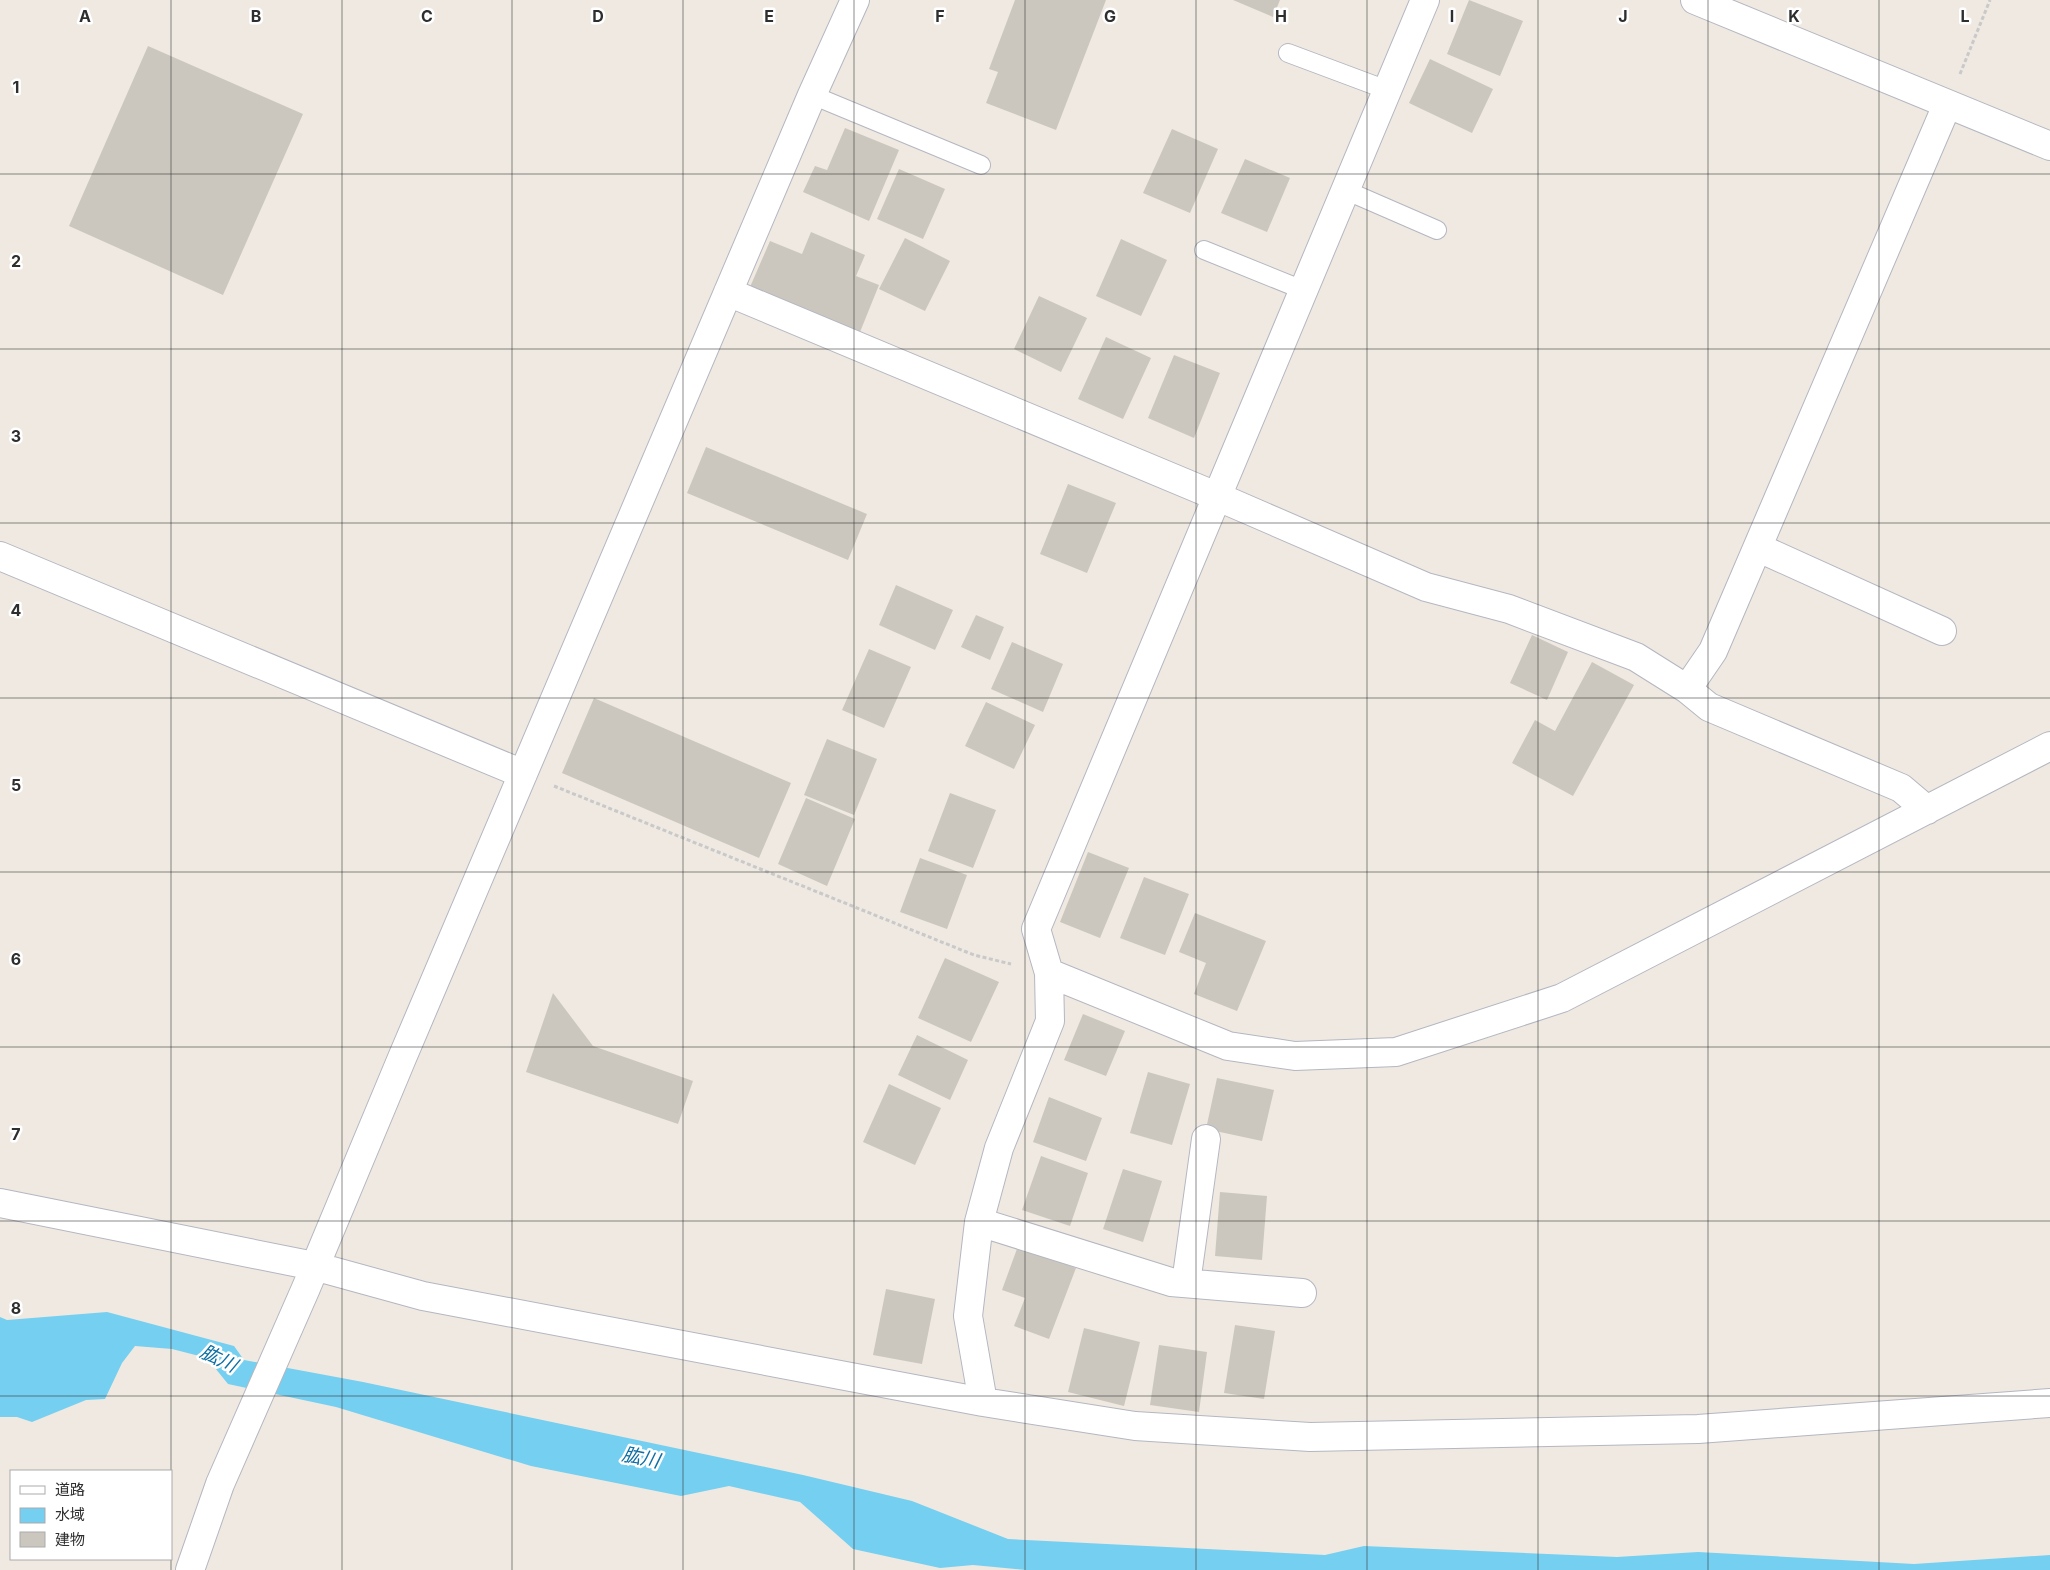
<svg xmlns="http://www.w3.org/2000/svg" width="2050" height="1570" font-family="Inter,'Noto Sans JP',sans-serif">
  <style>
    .water { fill: #75cff0 }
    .building { fill: #cbc7bf }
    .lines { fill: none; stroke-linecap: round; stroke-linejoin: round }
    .service-casing { stroke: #b4b7c1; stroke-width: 20 }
    .minor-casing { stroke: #b4b7c1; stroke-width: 30 }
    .path { stroke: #c9c9c9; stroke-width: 3; stroke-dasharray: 4 2.5; stroke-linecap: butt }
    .service { stroke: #fff; stroke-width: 18 }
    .minor { stroke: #fff; stroke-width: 28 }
    .grid { fill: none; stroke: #2e2e2e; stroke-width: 1; stroke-opacity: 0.55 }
    .labels { text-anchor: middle; stroke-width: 5; stroke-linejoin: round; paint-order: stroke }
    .water-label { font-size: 19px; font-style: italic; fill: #0d6fa3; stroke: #fff }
    .grid-label { font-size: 16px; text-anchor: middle; font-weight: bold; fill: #2e2e2e; stroke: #fff; stroke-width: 5; stroke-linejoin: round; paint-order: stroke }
  </style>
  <rect width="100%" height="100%" fill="#efe9e1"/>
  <path class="water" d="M107,1312L234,1346L244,1360L363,1382L803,1475L912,1501L1008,1539L1325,1555L1364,1546L1617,1557L1698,1552L1914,1564L2050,1555V1570H1026L973,1565L940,1568L853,1549L800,1502L729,1486L681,1496L531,1466L336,1407L228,1384L207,1358L172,1349L135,1346L122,1363L105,1399L86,1400L32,1422L17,1417H0V1317L7,1320Z"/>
  <path class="building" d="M1015,0H1106L1056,130L986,103L998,72L989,69Z
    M1233,0H1280L1273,17Z
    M1469,0L1523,21L1500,76L1447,54Z
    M148,46L303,114L223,295L69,226Z
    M1430,59L1493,89L1472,133L1409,103Z
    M845,128L899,150L869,221L803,192L815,166L827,170Z
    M1172,129L1218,149L1190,213L1143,193Z
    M1245,159L1290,178L1267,232L1221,213Z
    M899,169L945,189L923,239L877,219Z
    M811,232L865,255L856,276L879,285L860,332L750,287L770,241L802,254Z
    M905,238L950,261L925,311L879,289Z
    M1121,239L1167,260L1141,316L1096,296Z
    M1039,296L1087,318L1061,372L1014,349Z
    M1106,337L1151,358L1123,419L1078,399Z
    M1174,355L1220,373L1194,438L1148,418Z
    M706,447L867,514L848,560L687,493Z
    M1068,484L1116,503L1087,573L1040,554Z
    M896,585L953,610L935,650L879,625Z
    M976,615L1004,627L990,660L961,647Z
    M1532,635L1568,652L1547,700L1510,683Z
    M1012,642L1063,664L1043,712L991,689Z
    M869,649L911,667L884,728L842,710Z
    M1592,662L1634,685L1573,796L1512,763L1535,720L1555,731Z
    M594,698L791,783L759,858L562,773Z
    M986,702L1035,725L1014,769L965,746Z
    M827,739L877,759L854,815L804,795Z
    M950,793L996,810L973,868L928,851Z
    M806,798L855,819L827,886L778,864Z
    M1088,852L1129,868L1100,938L1060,922Z
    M920,858L967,875L947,929L900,912Z
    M1144,877L1189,894L1165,955L1120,938Z
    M1195,913L1266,941L1237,1011L1194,994L1206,963L1179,952Z
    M945,958L999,982L971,1042L918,1018Z
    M553,993L593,1046L693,1081L678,1124L526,1072Z
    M1083,1014L1125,1031L1106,1076L1064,1060Z
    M917,1035L968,1060L950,1100L898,1075Z
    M1148,1072L1190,1084L1172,1145L1130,1133Z
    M1217,1078L1274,1090L1262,1141L1206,1129Z
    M889,1084L941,1108L915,1165L863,1142Z
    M1049,1097L1102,1118L1086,1161L1033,1142Z
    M1041,1156L1088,1173L1070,1226L1022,1210Z
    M1123,1169L1162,1181L1143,1242L1103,1229Z
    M1220,1192L1267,1196L1262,1260L1215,1256Z
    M1018,1246L1076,1268L1049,1339L1014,1326L1025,1298L1002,1290Z
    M886,1289L935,1299L922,1364L873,1355Z
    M1235,1325L1275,1331L1264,1399L1224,1393Z
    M1084,1328L1140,1342L1124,1406L1068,1392Z
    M1159,1345L1207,1352L1199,1412L1150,1405Z"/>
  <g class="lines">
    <defs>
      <path id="service" d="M1288,53L1387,90
        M812,95L981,165
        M1345,190L1437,230
        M1204,250L1303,290"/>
      <path id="minor" d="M1695,0L2050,146
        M728,292L1216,496L1426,587L1509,609L1636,657L1687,689L1709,707L1901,788L1927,810
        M1759,548L1942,631
        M0,556L523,774
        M1687,689L1713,651L1947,105
        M1049,973L1228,1046L1295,1056L1396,1052L1562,998L2050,746
        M0,1203L314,1266L423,1296L983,1402L1135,1426L1310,1437L1698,1429L2050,1403
        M979,1222L1171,1282L1302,1293
        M1186,1283L1206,1139
        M983,1402L968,1316L979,1222L999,1148L1050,1021L1049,973L1036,929L1425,0
        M190,1570L220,1484L306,1288L402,1058L812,95L855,0"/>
    </defs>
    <use href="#service" class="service-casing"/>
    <use href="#minor" class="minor-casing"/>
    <path class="path" d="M1960,74L1990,0
      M554,786L974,955L1011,964"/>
    <use href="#service" class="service"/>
    <use href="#minor" class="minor"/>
  </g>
  <path class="grid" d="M171,0V1471M342,0V1570M512,0V1570M683,0V1570M854,0V1570M1025,0V1570M1196,0V1570M1367,0V1570M1538,0V1570M1708,0V1570M1879,0V1570M0,174H2050M0,349H2050M0,523H2050M0,698H2050M0,872H2050M0,1047H2050M0,1221H2050M0,1396H2050M171,1559V1570"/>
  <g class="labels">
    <g class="water-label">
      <text transform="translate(219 1358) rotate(26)" y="7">肱川</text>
      <text transform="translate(641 1457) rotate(12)" y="7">肱川</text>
    </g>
  </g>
  <g class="grid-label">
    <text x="85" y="22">A</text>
    <text x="256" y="22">B</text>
    <text x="427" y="22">C</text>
    <text x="598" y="22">D</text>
    <text x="769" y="22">E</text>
    <text x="940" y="22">F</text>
    <text x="1110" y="22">G</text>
    <text x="1281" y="22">H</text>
    <text x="1452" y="22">I</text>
    <text x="1623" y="22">J</text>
    <text x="1794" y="22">K</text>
    <text x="1965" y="22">L</text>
    <text x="16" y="93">1</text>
    <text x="16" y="267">2</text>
    <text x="16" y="442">3</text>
    <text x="16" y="616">4</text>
    <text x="16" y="791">5</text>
    <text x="16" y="965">6</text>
    <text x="16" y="1140">7</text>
    <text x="16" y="1314">8</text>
  </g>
  <rect x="10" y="1470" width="162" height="90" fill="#ffffff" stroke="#ababab"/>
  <rect x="20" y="1486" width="25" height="8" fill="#ffffff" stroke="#ababab"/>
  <text x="55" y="1495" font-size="15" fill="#2e2e2e">道路</text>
  <rect x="20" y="1508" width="25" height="15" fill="#75cff0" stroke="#ababab"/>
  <text x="55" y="1520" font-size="15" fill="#2e2e2e">水域</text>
  <rect x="20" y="1532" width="25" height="15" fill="#cbc7bf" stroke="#ababab"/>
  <text x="55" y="1545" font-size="15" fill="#2e2e2e">建物</text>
</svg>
